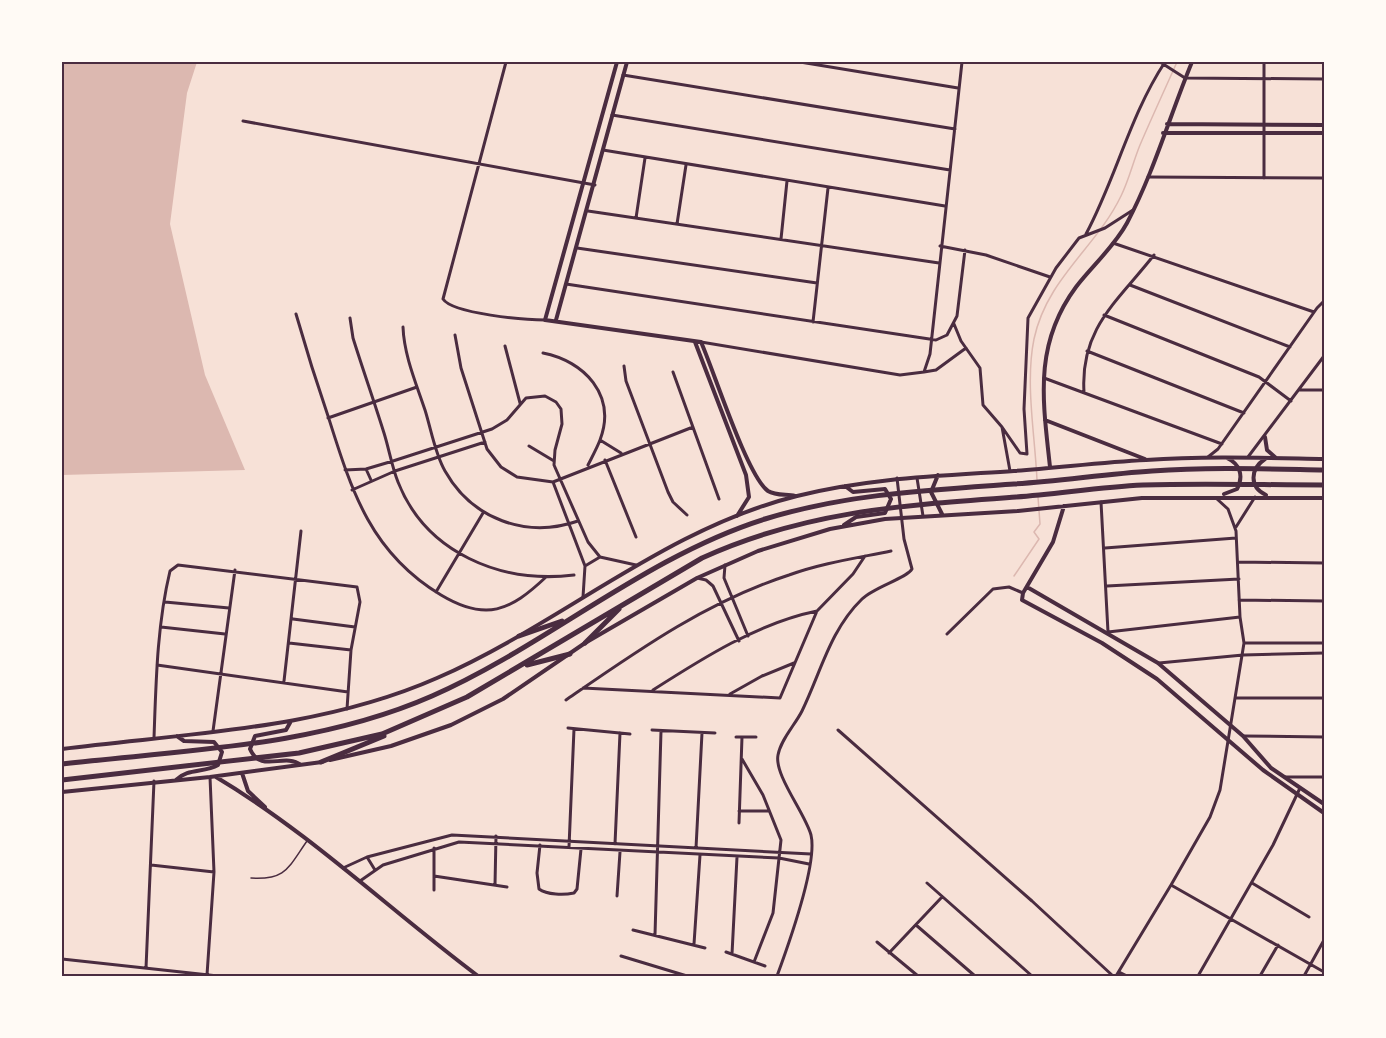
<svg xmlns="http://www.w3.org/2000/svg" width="1386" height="1038" font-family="Rubik,sans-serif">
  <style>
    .water { fill: #dcb8b0 }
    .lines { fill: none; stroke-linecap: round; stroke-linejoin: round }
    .stream { stroke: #dcb8b0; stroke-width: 1.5 }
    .service { stroke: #4a2c40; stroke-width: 1.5 }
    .minor { stroke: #4a2c40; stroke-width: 3 }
    .tertiary { stroke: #4a2c40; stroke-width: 4 }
    .primary { stroke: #4a2c40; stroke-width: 5 }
    .neatline { fill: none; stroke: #4a2c40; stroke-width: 2 }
  </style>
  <rect width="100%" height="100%" fill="#f7e1d7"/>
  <path class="water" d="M62,62H197L187,93L170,224L205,375L245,470L62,475Z"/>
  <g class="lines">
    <path class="stream" d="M1037,480C1035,435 1025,383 1034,339C1047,278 1096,248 1121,196C1129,180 1133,162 1140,145C1152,117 1165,89 1177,62
      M1014,576L1039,539L1034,532L1040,524L1038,497"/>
    <path class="service" d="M251,878C286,880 288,868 307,841"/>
    <path class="minor" d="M506,62L443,299C453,314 526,320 545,320
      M800,62L958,88
      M1160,62L1185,78L1324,79
      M1264,62V178
      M623,75L955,129
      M612,115L950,170
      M243,121L595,185
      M603,150L945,206
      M1148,177L1324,178
      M588,211L939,263
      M636,218L645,158
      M677,224L686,165
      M1086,234C1116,178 1130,115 1165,62
      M781,239L787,181
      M1113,243L1314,312
      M940,246L986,255L1050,277
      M577,248L817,283
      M566,284L936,340L947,335L957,316L965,250
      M1130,285L1290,347
      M296,314C306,349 317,384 329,419C352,492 371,553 441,595C486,622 510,611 546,577
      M1104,315L1259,377L1291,401
      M350,318L353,338C363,370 374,401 384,433C389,449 392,467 398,482C426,553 501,584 574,575
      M813,322L828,188
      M954,324L961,341L980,368L983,405L1002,427L1010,471
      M403,327C404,355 416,383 425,410C431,429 435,454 445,471C472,519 526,539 578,521
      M455,335L461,368L487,449L501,467L517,477L553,482L693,427
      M701,342L900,375L924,372L930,354L962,62
      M505,346L520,403
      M1087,351L1244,413
      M543,353C584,361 617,395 600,440C597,448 592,457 588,465
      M624,366L626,381L668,492L673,502L687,515
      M673,372L719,499
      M924,372L936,370L966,348
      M1044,378L1222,444
      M1299,390H1324
      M1084,392C1080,328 1118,301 1154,255
      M328,418L417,387
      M1002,427L1020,453L1027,454L1024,409L1028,318L1056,268L1079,238L1105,228L1133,210
      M600,440L621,453
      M529,446L554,461
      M1208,457L1218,449L1317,308L1324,301
      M1248,457L1324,356
      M605,460L636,537
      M366,469L371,480
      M345,470L366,469L393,461L492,429L507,420L526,398L545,396L556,402L561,409L562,424L555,450L554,465L588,542L600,557L636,565
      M917,478L923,516
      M553,482L585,566L583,597
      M352,490L395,471L485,442
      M1101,502L1108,632
      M1236,527L1255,497
      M1105,548L1236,538
      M1238,562L1324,563
      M725,565L724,578L748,636
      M585,566L600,557
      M697,578L706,580L713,586L739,641
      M1107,586L1239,579
      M436,592L483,513
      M1239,600L1324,601
      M165,602L229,608
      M293,619L355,627
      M161,627L225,634
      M1108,632L1240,617
      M947,634L993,589L1009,587L1023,593
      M289,643L351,650
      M1244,643H1324
      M1159,663L1243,655L1324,653
      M157,665L348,692
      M284,681L301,531
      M583,688L780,698L817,611L853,574L865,556
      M653,690C703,658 758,623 817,611
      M730,694L762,676L794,663
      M1235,698H1324
      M566,700C637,651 706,602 789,575C822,563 857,558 891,551
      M568,728L630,734
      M652,730L715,733
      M838,730L1032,901L1113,976
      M213,731L235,570
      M1243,736L1324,737
      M736,737H756
      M154,738C156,682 157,625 170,571L178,565L357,587L360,602L351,650L347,709
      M742,759L763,795L781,840L773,913L754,962
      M1285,777H1324
      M739,811H769
      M739,823L742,737
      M615,844L620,733
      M540,845L537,873L539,889C547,895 564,895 574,893L577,889L581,849
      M569,847L574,729
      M434,848V890
      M696,848L702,733
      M367,857L375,870
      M151,865L214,872
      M343,868L367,857L452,835L811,854
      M434,876L507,887
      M360,881L383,865L459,842L779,858L809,864
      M927,883L1032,976
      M1252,883L1309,917
      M495,885L496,836
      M1171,885L1324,972
      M617,896L620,852
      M916,925L975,976
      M633,930L705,948
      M655,935L661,731
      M877,942L918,976
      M694,944L700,855
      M726,952L765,966
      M889,953L942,897
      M732,954L737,857
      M621,956L687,976
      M62,959L218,976
      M146,968L154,781
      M1119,972L1127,976
      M207,975L214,872L210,777
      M777,976C788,946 818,864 811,835C805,813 774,775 778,755C781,739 795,725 802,711C821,672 830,630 862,599C874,587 907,578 912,569L904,539L897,478
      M1116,976L1171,885L1210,817L1220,790L1244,643L1240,617L1236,531L1228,509L1217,499
      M1198,976L1273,845L1300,788
      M1260,976L1278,945
      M1304,976L1324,940"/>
    <path class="tertiary" d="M617,62L545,320L701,342C714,371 747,476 768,491C776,496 787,494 795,496
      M1167,124L1324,125
      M1163,133H1324
      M556,320L627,62
      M695,342L746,475L749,497L737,516
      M1045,420L1145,459
      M1265,437L1267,450L1276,458
      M1265,459C1250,469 1249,487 1266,495
      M1050,467C1043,401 1033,345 1076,287C1092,266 1114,247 1127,223C1154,172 1170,115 1192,62
      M938,475L931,492L942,514
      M1224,494L1237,489C1244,476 1240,464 1227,458
      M1064,506L1053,542L1023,593L1022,600L1102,643L1157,679L1263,770L1324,813
      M844,525L856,517L885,513L891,499L885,489L853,492L845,486
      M1027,587L1158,663L1243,736L1271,768L1324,804
      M291,721L286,730L255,736L250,749C261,774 284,752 301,765
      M62,749C188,733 319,730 437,678C561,624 664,529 797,496C869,478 940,476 1014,471C1058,468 1102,462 1146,460C1205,456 1265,458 1324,459
      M330,760L391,746L451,725L503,699L585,643L697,578L758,551L830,529L885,519L1018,511L1142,498H1324
      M242,773L248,791L265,807
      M216,777C310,833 391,911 478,976
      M176,780C188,768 204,773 218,765L222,752L214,742L184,741L177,736
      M62,792L210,777L322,762"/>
    <path class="primary" d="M519,636L562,621
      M585,643L619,609
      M527,665L570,654
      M321,762L384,736
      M62,764C185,750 316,747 432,696C546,646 644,557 765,519C846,494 929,490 1014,484C1060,481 1106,474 1152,471C1209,467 1267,469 1324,470
      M62,780L299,753L382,734L467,697L702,558C805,511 905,505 1016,497C1058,494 1100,487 1143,485C1203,483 1264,485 1324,485"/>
  </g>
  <rect width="1386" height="1038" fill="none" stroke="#fffaf5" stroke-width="126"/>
  <rect x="63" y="63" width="1260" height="912" class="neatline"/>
</svg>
